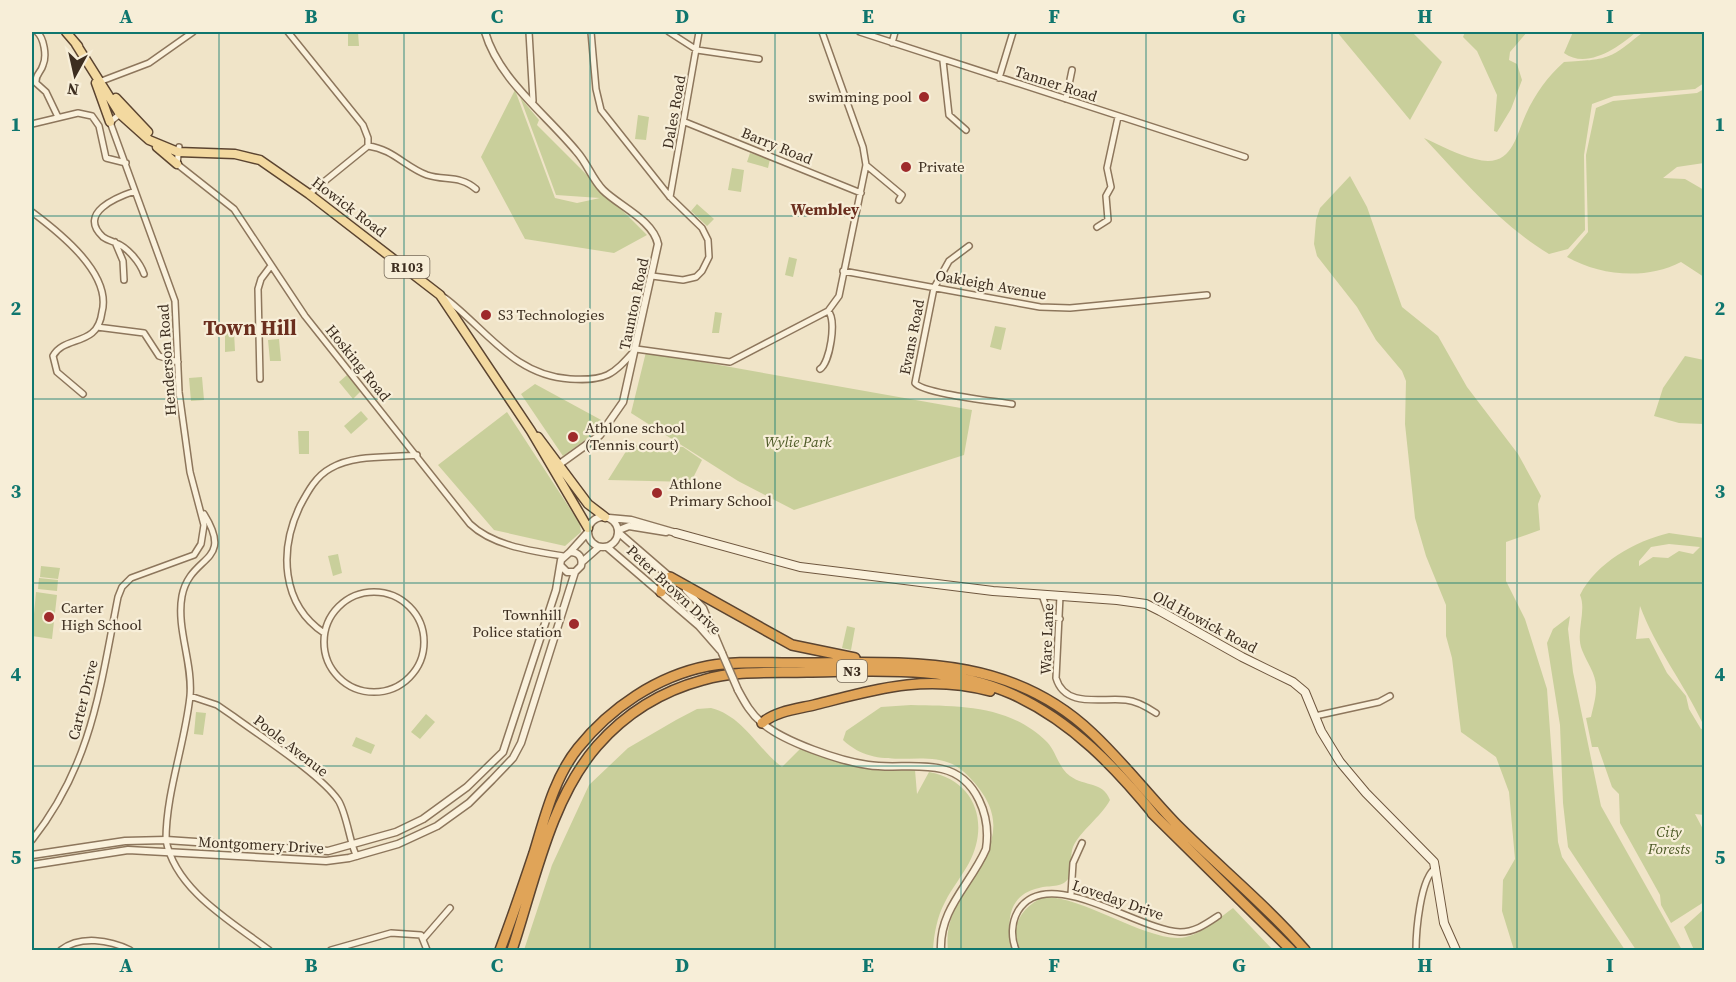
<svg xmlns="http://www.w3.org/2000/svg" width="1736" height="982" font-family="'Source Serif 4',serif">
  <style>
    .green { fill: #c9cf9b; fill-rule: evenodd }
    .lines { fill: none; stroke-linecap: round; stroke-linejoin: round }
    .minor-casing { stroke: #8d765c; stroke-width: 8 }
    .tertiary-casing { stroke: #8d765c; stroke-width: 9 }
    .secondary-casing { stroke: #6f573f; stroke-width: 10 }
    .primary-casing { stroke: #5b4430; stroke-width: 11 }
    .motorway-casing { stroke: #5b4430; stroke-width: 12 }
    .minor { stroke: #faf1dc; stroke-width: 5 }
    .tertiary { stroke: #faf1dc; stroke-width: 6 }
    .secondary { stroke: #faf1dc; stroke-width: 8 }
    .primary { stroke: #f3d9a0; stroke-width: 8 }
    .motorway { stroke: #e0a458; stroke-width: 9 }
    .tertiary-bridge-casing { stroke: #8d765c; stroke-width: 9; stroke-linecap: butt }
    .tertiary-bridge { stroke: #faf1dc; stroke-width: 6 }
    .grid { fill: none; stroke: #0f766e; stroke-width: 1.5; stroke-opacity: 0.55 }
    .poi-dot { fill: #9e2a2b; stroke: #f7eed8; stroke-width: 2 }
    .labels { text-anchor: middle; stroke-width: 4.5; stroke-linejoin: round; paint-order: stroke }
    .shield { fill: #f7eed8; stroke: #756857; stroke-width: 1.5 }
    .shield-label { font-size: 14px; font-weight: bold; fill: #3d2e20 }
    .street-label { font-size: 15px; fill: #3d2e20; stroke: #f7eed8 }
    .poi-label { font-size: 15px; fill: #3d2e20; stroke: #f7eed8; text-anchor: start }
    .park-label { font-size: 15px; font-style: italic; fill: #4d5a26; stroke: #f7eed8 }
    .neighbourhood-label { font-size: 16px; font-weight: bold; fill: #6b2e1e; stroke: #f7eed8 }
    .district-label { font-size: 21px; font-weight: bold; fill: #6b2e1e; stroke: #f7eed8 }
    .neatline { fill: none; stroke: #0f766e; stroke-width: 2 }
    .grid-label { font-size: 20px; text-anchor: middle; font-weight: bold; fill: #0f766e }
  </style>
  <rect width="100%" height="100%" fill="#f0e4c8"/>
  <path class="green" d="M348,32H358L359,46H348Z
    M1337,32H1412L1442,62L1410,120Z
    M1465,32H1527L1510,52L1509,60L1517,64L1522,80L1511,109L1497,132L1494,131L1497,95L1477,51L1463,37Z
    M1573,32H1636C1619,47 1587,70 1564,53Z
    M1643,32H1704V83L1695,89L1614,96L1592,104L1584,155L1585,230L1568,249L1549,254C1500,225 1463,179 1424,138C1440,145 1458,155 1475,159C1512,169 1515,138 1526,114C1535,94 1548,76 1564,62C1608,59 1608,61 1643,32Z
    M1704,89V163L1677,167L1663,178L1685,179L1704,190V277L1681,262C1646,280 1601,276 1567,257L1588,232L1586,155L1596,108L1613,101L1697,93Z
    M515,90L555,198L577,203L600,198L556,195L520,97L539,120L537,125L647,235L614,253L525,239L481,157Z
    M638,115L649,117L646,140L635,139Z
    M750,153L770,159L768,168L747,162Z
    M732,168L744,170L741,192L728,190Z
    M1350,176L1367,207L1402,307L1438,336L1467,387L1518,454L1541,496L1538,504L1540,530L1506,542V581L1525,619L1547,689L1558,842L1562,857L1625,950H1514L1502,911L1503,880L1515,859L1509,792L1496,757L1461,732L1452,658L1446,636V605L1426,556L1415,518L1405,424L1406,381L1402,371L1376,340L1357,307L1317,256L1314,244L1316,220L1320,208Z
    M697,204L714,219L707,226L691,211Z
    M789,257L797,259L793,277L785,275Z
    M715,312L722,313L719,333H712Z
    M995,326L1006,328L1001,350L990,347Z
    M234,332L235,351L225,352V333Z
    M279,339L281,361H270L268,340Z
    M646,352L972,410L964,455L794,510L738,481L631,413Z
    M1685,356L1704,360V424L1679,423L1654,416L1663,388Z
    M347,375L361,391L353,399L339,382Z
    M202,377L204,400L191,401L189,378Z
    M535,384L603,421L588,438L563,456L521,394Z
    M361,411L368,419L351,434L344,426Z
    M507,412L580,524L581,532L565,546L494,530L438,465Z
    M298,431H309V454H299Z
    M630,445L683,447L702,460L691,482L608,480Z
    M1669,533L1704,538V722H1702C1683,682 1655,647 1640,606L1636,639L1649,638L1667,673L1686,696L1689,709L1701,729L1704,728V815L1695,814L1704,831V902L1671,923L1661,905L1660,895L1620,823L1619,794L1612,787L1598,747H1592L1586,718L1591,717C1593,708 1596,698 1596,689C1597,675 1587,663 1582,650C1575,633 1587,611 1580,595C1596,563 1635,541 1669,533ZM1669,544L1700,547L1693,554L1679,551L1668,558L1653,557L1639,566V561L1651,547Z
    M338,554L342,573L333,576L328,556Z
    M41,566L60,568L58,579L40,577Z
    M39,578L58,580L57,591L38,589Z
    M36,592L57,595L52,639L32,636Z
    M1570,616L1568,629L1573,672L1601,806L1682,950H1636L1568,847L1563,803L1560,725L1547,643L1553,629Z
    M847,626L855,628L851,650L842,648Z
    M911,705C960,706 1010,705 1047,742C1057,753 1058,767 1070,776C1085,787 1103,781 1110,800C1101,817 1080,831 1073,847C1069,857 1074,869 1068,879C1062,888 1049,885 1039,888C1006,895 1006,925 1014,950H948C939,881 1042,845 964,772C932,742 882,777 843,740L846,731L881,707Z
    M711,708C743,716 757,748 782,767L800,749L853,766L915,770L917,794L929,772C975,780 990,823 969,863C962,876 952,888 945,902C937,917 934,934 933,950H524L552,865L589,785L628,748L676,720L697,709Z
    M196,712L206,713L203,735L194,734Z
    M426,714L435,722L420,739L411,732Z
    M356,737L375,745L371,754L352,746Z
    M1044,897C1085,896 1151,945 1186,937C1203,933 1219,918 1233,908L1273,950H1020C1008,928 1022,906 1044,897Z
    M1704,909V950H1694L1684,927Z"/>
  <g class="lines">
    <defs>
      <path id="minor" d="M37,32C44,38 47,56 43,65C41,73 35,74 36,83L46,92L58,117
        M288,32L363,125L368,138V146
        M529,32L533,101
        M591,32L596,89L601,110L670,197L702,228L708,240L709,257L702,271L696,277L683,280L652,276
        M669,32L697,50L759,59
        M860,32L1245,157
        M892,43L895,32
        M943,61L949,115L966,130
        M999,78L1013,32
        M99,82L149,63L193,32
        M1066,99L1072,70
        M685,122L861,193
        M32,124L78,113L92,116L99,126L106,158L126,163
        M179,147L177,164L234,209L305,316L470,524C493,546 532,551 563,556
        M866,165L902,195L899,200
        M135,191C117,197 77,213 103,237C107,240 112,241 116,243C127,247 140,262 144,274
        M309,194L368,146C393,149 405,167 427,175C445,181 460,175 476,189
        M670,197L699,32
        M32,212C60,233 112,274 102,312C101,320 98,328 92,333C80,343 61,341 53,356L57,372L83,394
        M1097,227L1108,220L1106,196L1111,187L1107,168L1118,117
        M115,242L123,261L124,280
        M969,246L949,261L934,288L915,383C924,394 994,401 1012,404
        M843,271L1040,307L1070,308L1207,295
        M445,298C486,329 514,376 570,379C606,381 612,376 636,349L730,362L828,311L839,296L866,165L863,147L822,32
        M97,327L144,333L159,356L178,362
        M820,369C830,363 837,319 828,311
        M260,379L258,289L261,279L270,267
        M204,514C235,564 190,554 182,596C176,628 193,663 190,696C185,744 166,792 166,840C175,890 232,922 269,950
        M324 642a50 50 0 1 1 100 0a50 50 0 1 1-100 0Z
        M1042,595L1049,615L1060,619
        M1060,596L1056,678C1065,709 1103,697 1126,700C1137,701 1147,707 1156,713
        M324,633C281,604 279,550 300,506C308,491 316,476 331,468C355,454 390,458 417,455
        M190,696L217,705L233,716C260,736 320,774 338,800C347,813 351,850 357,856
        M1315,716L1379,702L1390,696
        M32,840C92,764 100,688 118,597L122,587L131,578L194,555L201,544L204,525L190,472L179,392L175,301L110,122L120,114
        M1071,894L1073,863L1082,843
        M424,938L450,908
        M61,950C80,935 110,940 130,950
        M331,950L391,933L421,935L427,950
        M1016,950C1011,938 1011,923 1018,911C1047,863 1137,930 1180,932C1195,932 1206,924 1218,916
        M1416,950C1416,933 1420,877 1436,868"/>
      <path id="tertiary" d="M485,32C499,80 546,114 577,152C587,163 592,179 603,190C619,206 653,220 658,244L623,402L600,435L557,466
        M588 532a15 15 0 1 1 30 0a15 15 0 1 1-30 0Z
        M609,518L631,520L676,533
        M619,530L629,526L666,532
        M619,533L671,578
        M607,547L699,626L720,650
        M570,552L588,532
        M582,562L599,547
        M686,590L703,608L722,653
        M738,690C745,703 751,714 762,723C784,742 840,761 868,765C892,769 918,763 942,769C977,777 991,817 986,849C971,884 939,909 941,950
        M32,855L125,841L166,840L328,851L396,832L423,819L467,787L503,752L556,590L561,560L570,552C579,552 583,558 581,566L575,572H567L561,566
        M32,865L128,850L326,861L349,858L398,844L437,826L469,803L492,780L513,758L521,743L575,572"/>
      <path id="secondary" d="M676,533L800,567L993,591L1117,600L1146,604L1160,611L1242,657L1293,682L1305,692L1321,731L1340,762L1366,793L1434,862L1444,923L1456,950"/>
      <path id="primary" d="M66,32L78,46
        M76,44L120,114L149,140L178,152L235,154L260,160L309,194L440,295L531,431L588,528
        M96,83L110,122
        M116,98L148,132
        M157,147L177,164
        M538,437L588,504L605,517"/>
      <path id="motorway" d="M661,592L663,583L670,577L792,645L855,658
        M762,723C776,711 797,709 814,705C877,689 925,674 990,691
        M1152,813L1291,950
        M500,950C512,918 523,886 534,853C545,817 554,778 578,748C610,708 657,676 708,666C735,661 763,663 790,663C899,663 1006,651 1092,733C1123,762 1148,795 1177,825C1219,867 1266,905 1305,950
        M512,950C534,884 550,800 597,746C625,714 662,691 703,680C736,670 772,673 807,672C877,671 947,665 1012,694C1072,721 1116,768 1156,817"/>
    </defs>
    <use href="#minor" class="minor-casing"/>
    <use href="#tertiary" class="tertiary-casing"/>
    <use href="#secondary" class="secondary-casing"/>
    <use href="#primary" class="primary-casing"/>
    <use href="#motorway" class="motorway-casing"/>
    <use href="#minor" class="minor"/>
    <use href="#tertiary" class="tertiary"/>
    <use href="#secondary" class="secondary"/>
    <use href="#primary" class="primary"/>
    <use href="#motorway" class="motorway"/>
    <defs>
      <path id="tertiary-bridge" d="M722,653L738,690"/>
    </defs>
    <use href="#tertiary-bridge" class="tertiary-bridge-casing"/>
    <use href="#tertiary-bridge" class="tertiary-bridge"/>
  </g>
  <path class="grid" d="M219,32V950M404,32V950M590,32V950M775,32V950M961,32V950M1146,32V950M1332,32V950M1517,32V950M32,216H1704M32,399H1704M32,583H1704M32,766H1704"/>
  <g class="poi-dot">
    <circle cx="924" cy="97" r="6"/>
    <circle cx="906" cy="167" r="6"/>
    <circle cx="486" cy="315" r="6"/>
    <circle cx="573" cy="437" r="6"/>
    <circle cx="657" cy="493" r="6"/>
    <circle cx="49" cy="617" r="6"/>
    <circle cx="574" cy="624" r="6"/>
  </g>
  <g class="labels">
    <g class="shield">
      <rect x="384.5" y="256" width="45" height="22" rx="4.5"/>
      <rect x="837" y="660" width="30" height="22" rx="4.5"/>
    </g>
    <g class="shield-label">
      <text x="407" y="272">R103</text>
      <text x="852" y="676">N3</text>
    </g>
    <g class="street-label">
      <text transform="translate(1056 84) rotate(18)" y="5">Tanner Road</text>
      <text transform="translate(674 112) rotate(-80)" y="5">Dales Road</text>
      <text transform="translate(777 146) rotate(22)" y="5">Barry Road</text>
      <text transform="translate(349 207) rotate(37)" y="5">Howick Road</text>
      <text transform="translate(991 285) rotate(10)" y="5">Oakleigh Avenue</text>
      <text transform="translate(634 304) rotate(-78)" y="5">Taunton Road</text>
      <text transform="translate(912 337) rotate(-79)" y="5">Evans Road</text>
      <text transform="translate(167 360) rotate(-94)" y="5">Henderson Road</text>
      <text transform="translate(358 363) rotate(51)" y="5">Hosking Road</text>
      <text transform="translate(674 590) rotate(43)" y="5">Peter Brown Drive</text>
      <text transform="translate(1205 622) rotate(28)" y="5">Old Howick Road</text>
      <text transform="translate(1047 639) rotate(-88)" y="5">Ware Lane</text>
      <text transform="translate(83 700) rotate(-76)" y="5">Carter Drive</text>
      <text transform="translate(291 746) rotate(38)" y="5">Poole Avenue</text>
      <text transform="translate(261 845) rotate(3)" y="5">Montgomery Drive</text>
      <text transform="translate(1118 900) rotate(19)" y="5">Loveday Drive</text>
    </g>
    <g class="poi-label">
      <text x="912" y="102" text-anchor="end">swimming pool</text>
      <text x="918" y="172">Private</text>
      <text x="498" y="320">S3 Technologies</text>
      <text x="585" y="433">Athlone school<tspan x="585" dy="17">(Tennis court)</tspan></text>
      <text x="669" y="489">Athlone<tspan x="669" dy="17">Primary School</tspan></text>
      <text x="61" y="613">Carter<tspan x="61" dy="17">High School</tspan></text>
      <text x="562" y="620" text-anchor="end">Townhill<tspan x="562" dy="17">Police station</tspan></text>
    </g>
    <g class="park-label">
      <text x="798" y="447">Wylie Park</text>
      <text x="1669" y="837">City<tspan x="1669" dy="17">Forests</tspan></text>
    </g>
    <g class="neighbourhood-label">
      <text x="825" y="215">Wembley</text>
    </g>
    <g class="district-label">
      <text x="250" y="335">Town Hill</text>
    </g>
  </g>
  <rect width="1736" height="982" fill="none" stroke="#f7eed8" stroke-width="66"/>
  <g transform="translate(75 75) rotate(188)" stroke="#f7eed8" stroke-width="4.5" paint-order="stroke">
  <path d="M0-4.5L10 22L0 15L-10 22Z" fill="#3d2e20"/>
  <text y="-9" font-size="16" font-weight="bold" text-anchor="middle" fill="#3d2e20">N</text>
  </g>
  <rect x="33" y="33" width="1670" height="916" class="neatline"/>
  <g class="grid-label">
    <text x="126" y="23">A</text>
    <text x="311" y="23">B</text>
    <text x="497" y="23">C</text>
    <text x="682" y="23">D</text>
    <text x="868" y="23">E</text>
    <text x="1054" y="23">F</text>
    <text x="1239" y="23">G</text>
    <text x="1425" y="23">H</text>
    <text x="1610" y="23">I</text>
    <text x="16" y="131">1</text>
    <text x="1720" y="131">1</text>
    <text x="16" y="315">2</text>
    <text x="1720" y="315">2</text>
    <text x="16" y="498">3</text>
    <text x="1720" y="498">3</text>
    <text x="16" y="681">4</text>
    <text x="1720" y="681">4</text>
    <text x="16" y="864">5</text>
    <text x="1720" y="864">5</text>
    <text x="126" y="972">A</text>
    <text x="311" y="972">B</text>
    <text x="497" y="972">C</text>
    <text x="682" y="972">D</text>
    <text x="868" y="972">E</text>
    <text x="1054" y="972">F</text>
    <text x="1239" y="972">G</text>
    <text x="1425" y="972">H</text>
    <text x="1610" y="972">I</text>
  </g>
</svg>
